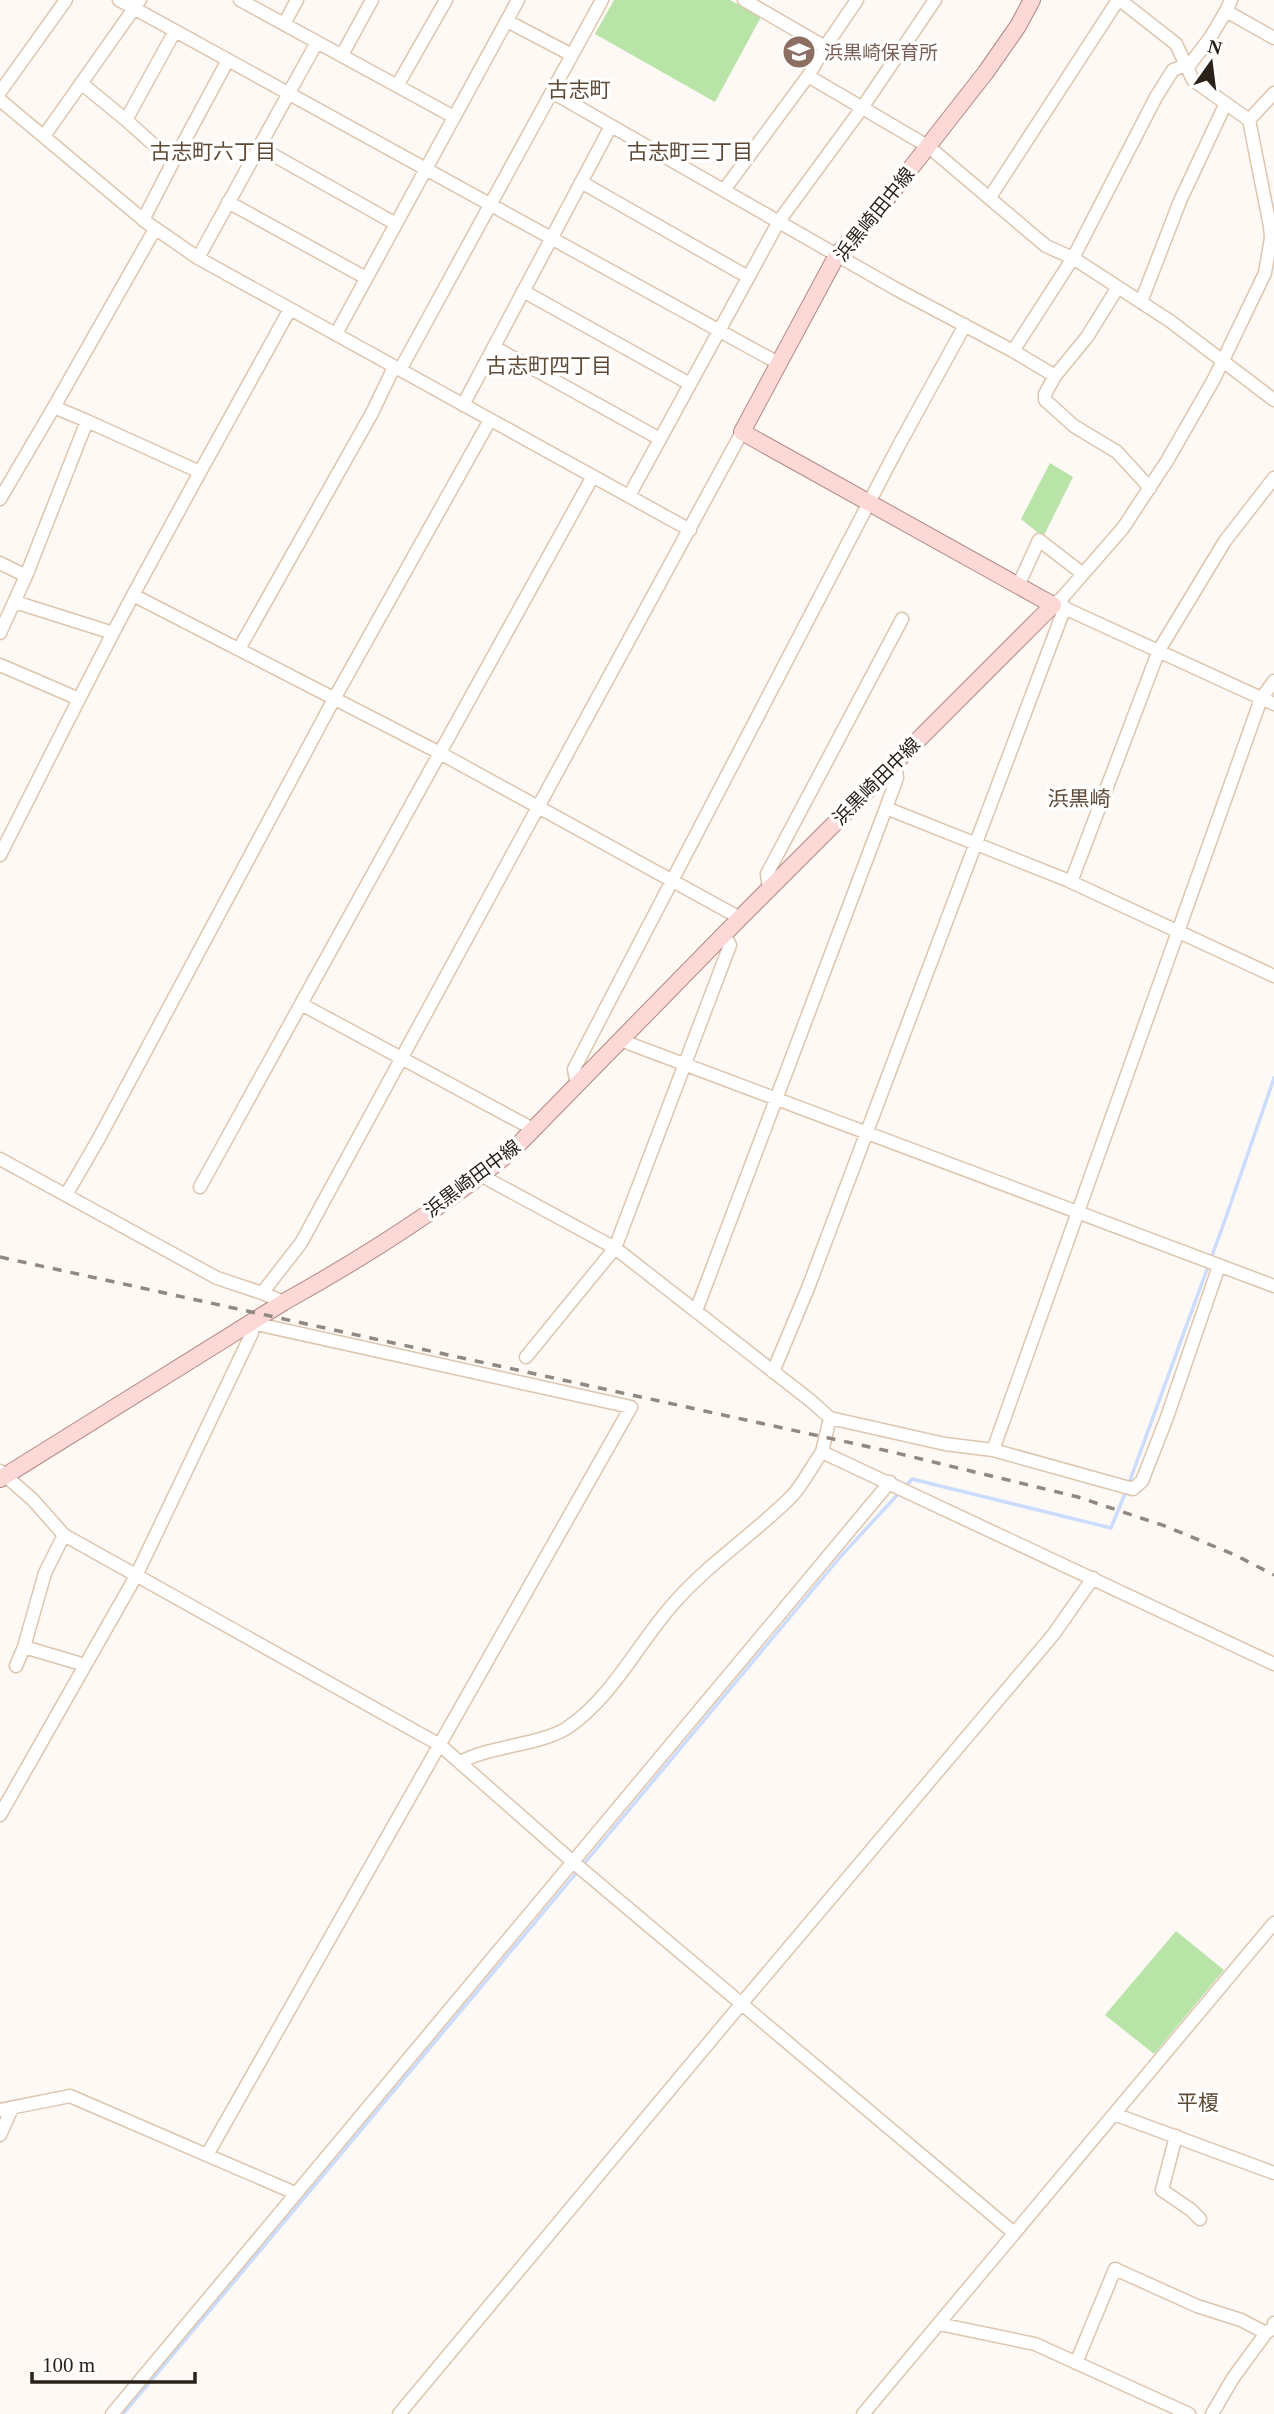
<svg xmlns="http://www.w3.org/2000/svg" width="1274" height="2414" font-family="'Times New Roman','Noto Sans JP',serif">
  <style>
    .green { fill: #b9e4a8 }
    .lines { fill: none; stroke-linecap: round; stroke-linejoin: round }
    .stream { stroke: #cbdcfc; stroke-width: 3.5 }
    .minor-casing { stroke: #ddc5ae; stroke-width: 15 }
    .major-casing { stroke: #b18882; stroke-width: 18 }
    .minor { stroke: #fff; stroke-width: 12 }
    .major { stroke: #fcd9d6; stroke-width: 16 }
    .rail { stroke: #908983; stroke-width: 3.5; stroke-dasharray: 9 9; stroke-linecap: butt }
    .labels { text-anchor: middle; stroke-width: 7; stroke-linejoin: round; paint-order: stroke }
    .education-label { font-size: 19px; fill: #785e54; stroke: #fff; text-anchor: start }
    .street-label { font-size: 19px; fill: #2a2119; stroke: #fff }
    .neighbourhood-label { font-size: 21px; fill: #5e4a35; stroke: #fff }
  </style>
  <rect width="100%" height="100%" fill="#fef9f5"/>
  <path class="green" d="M614,0H730L761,17L715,102L595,34Z
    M1050,463L1073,477L1043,537L1021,519Z
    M1176,1931L1224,1970L1154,2054L1105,2015Z"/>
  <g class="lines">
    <path class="stream" d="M1129,1483L1225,1220L1274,1078
      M905,1487L912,1479L1111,1528L1126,1491
      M583,1865L841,1556L900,1492
      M123,2414L578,1871"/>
    <defs>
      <path id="minor" d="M119,0L778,363
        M240,0L454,117
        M1231,0L1226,11L1274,38
        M507,21L572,55
        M284,24L297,0
        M825,47L857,0
        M342,55L372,0
        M808,76L929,147L1046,246L1073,258L1170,321L1274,400
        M81,83L126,120L175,31
        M397,86L446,0
        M0,92L66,0
        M552,92L896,289L1013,351L1055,376L1087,337L1118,287
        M0,100L146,222L198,258L690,530
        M126,120L173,162L228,60
        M1249,120L1274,93
        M44,136L140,0
        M259,147L396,224
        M581,182L748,277
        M724,190L808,76L825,47L744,0
        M990,197L1118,0
        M228,202L366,278
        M143,220L173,162
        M198,258L317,42
        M523,291L690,384
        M1141,302L1180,201L1225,105
        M336,334L518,0
        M494,347L660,439
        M1013,351L1073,258L1156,97L1173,70L1191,63L1210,38L1226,11
        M400,370L602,0
        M1055,376L1045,394V400L1074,426L1117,452L1150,488
        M463,405L611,126
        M54,407L155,229
        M87,421L200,472L133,595
        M200,472L290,309
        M629,496L779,221L862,108L935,0
        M0,499L54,407L87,421L26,576
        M0,563L26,576L0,633
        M1018,586L1039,540L1083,574
        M15,602L113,633L133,595L440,753L740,918
        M1053,605L1062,598L1123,528L1167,461L1214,379L1265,273L1271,238L1270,226L1249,120L1193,80L1176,44L1120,0
        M1060,606L1274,704
        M239,649L372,413L394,367
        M0,665L79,699L113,633
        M895,763L897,778L886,808L1067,880L1274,976
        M0,855L79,699
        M1071,882L1159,650L1225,541L1274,478
        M769,889L767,874L902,619
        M301,1004L593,476
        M620,1040L1274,1286
        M577,1085L574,1069L899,445L965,325
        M0,1159L217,1278L262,1293L284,1302
        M482,1176L615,1248L811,1401L830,1418L822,1452
        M200,1187L301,1004L533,1129
        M66,1195L98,1140L334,699L490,420
        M262,1293L301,1243L742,432
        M696,1311L886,808
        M526,1357L615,1248L730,945L724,934
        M773,1372L808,1288L1065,607
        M830,1418L945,1444L993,1450L1133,1489L1142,1481L1166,1420L1219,1266
        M993,1450L1261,699L1274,681
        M0,1471L33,1500L64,1535L440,1745L573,1862L1014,2233
        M64,1535L45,1573L24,1647L85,1665
        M16,1666L24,1647
        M461,1762C489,1746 540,1745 567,1728C613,1697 638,1643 674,1603C709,1563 754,1534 792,1496C803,1484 812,1466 822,1452L1274,1664
        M0,1815L136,1576L252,1333V1323L631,1407L207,2155
        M0,2110L70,2096L295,2193
        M1114,2114L1274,2173
        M0,2135L12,2108
        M1176,2136L1162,2190L1191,2210L1200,2219
        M939,2324L1035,2344L1189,2414
        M1076,2363L1115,2269L1197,2306L1241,2320L1266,2333
        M112,2414L890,1482
        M399,2414L742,2003L1053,1635L1093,1578
        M863,2414L1274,1923
        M1212,2414L1233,2378L1266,2333L1273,2328L1274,2323"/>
      <path id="major" d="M0,1479L284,1302C363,1258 442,1208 513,1150L740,918L1053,605L742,432L837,255L889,196L986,72L1018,26L1032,0"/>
    </defs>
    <use href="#minor" class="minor-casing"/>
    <use href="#major" class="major-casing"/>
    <use href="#minor" class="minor"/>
    <use href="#major" class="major"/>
    <path class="rail" d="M0,1257L888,1451L1078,1497L1165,1526L1235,1555L1274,1575"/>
  </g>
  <defs>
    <symbol id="school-disc" viewBox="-11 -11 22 22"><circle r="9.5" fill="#8d6e63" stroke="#fff"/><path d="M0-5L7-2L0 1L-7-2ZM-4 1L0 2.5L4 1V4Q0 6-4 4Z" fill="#fff"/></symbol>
  </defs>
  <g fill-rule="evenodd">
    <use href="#school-disc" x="780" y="33" width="38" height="38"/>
  </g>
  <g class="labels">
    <g class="education-label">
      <text x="824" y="59">浜黒崎保育所</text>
    </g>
    <g class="street-label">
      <text transform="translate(874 214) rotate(-51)" y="7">浜黒崎田中線</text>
      <text transform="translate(876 781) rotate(-45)" y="7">浜黒崎田中線</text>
      <text transform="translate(472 1178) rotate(-37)" y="7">浜黒崎田中線</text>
    </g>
    <g class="neighbourhood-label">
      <text x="579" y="97">古志町</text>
      <text x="213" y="159">古志町六丁目</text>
      <text x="690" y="159">古志町三丁目</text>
      <text x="549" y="373">古志町四丁目</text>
      <text x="1079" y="806">浜黒崎</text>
      <text x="1198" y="2110">平榎</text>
    </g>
  </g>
  <g transform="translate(1211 63) rotate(14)" stroke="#ffffff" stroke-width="5" paint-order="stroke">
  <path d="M0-5L12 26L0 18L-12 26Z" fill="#2a2119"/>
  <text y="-10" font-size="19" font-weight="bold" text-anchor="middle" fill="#2a2119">N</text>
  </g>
  <path d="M32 2372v10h163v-10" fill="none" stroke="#2a2119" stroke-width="3.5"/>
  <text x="42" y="2372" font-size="21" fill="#2a2119" stroke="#ffffff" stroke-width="5" paint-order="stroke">100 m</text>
</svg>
